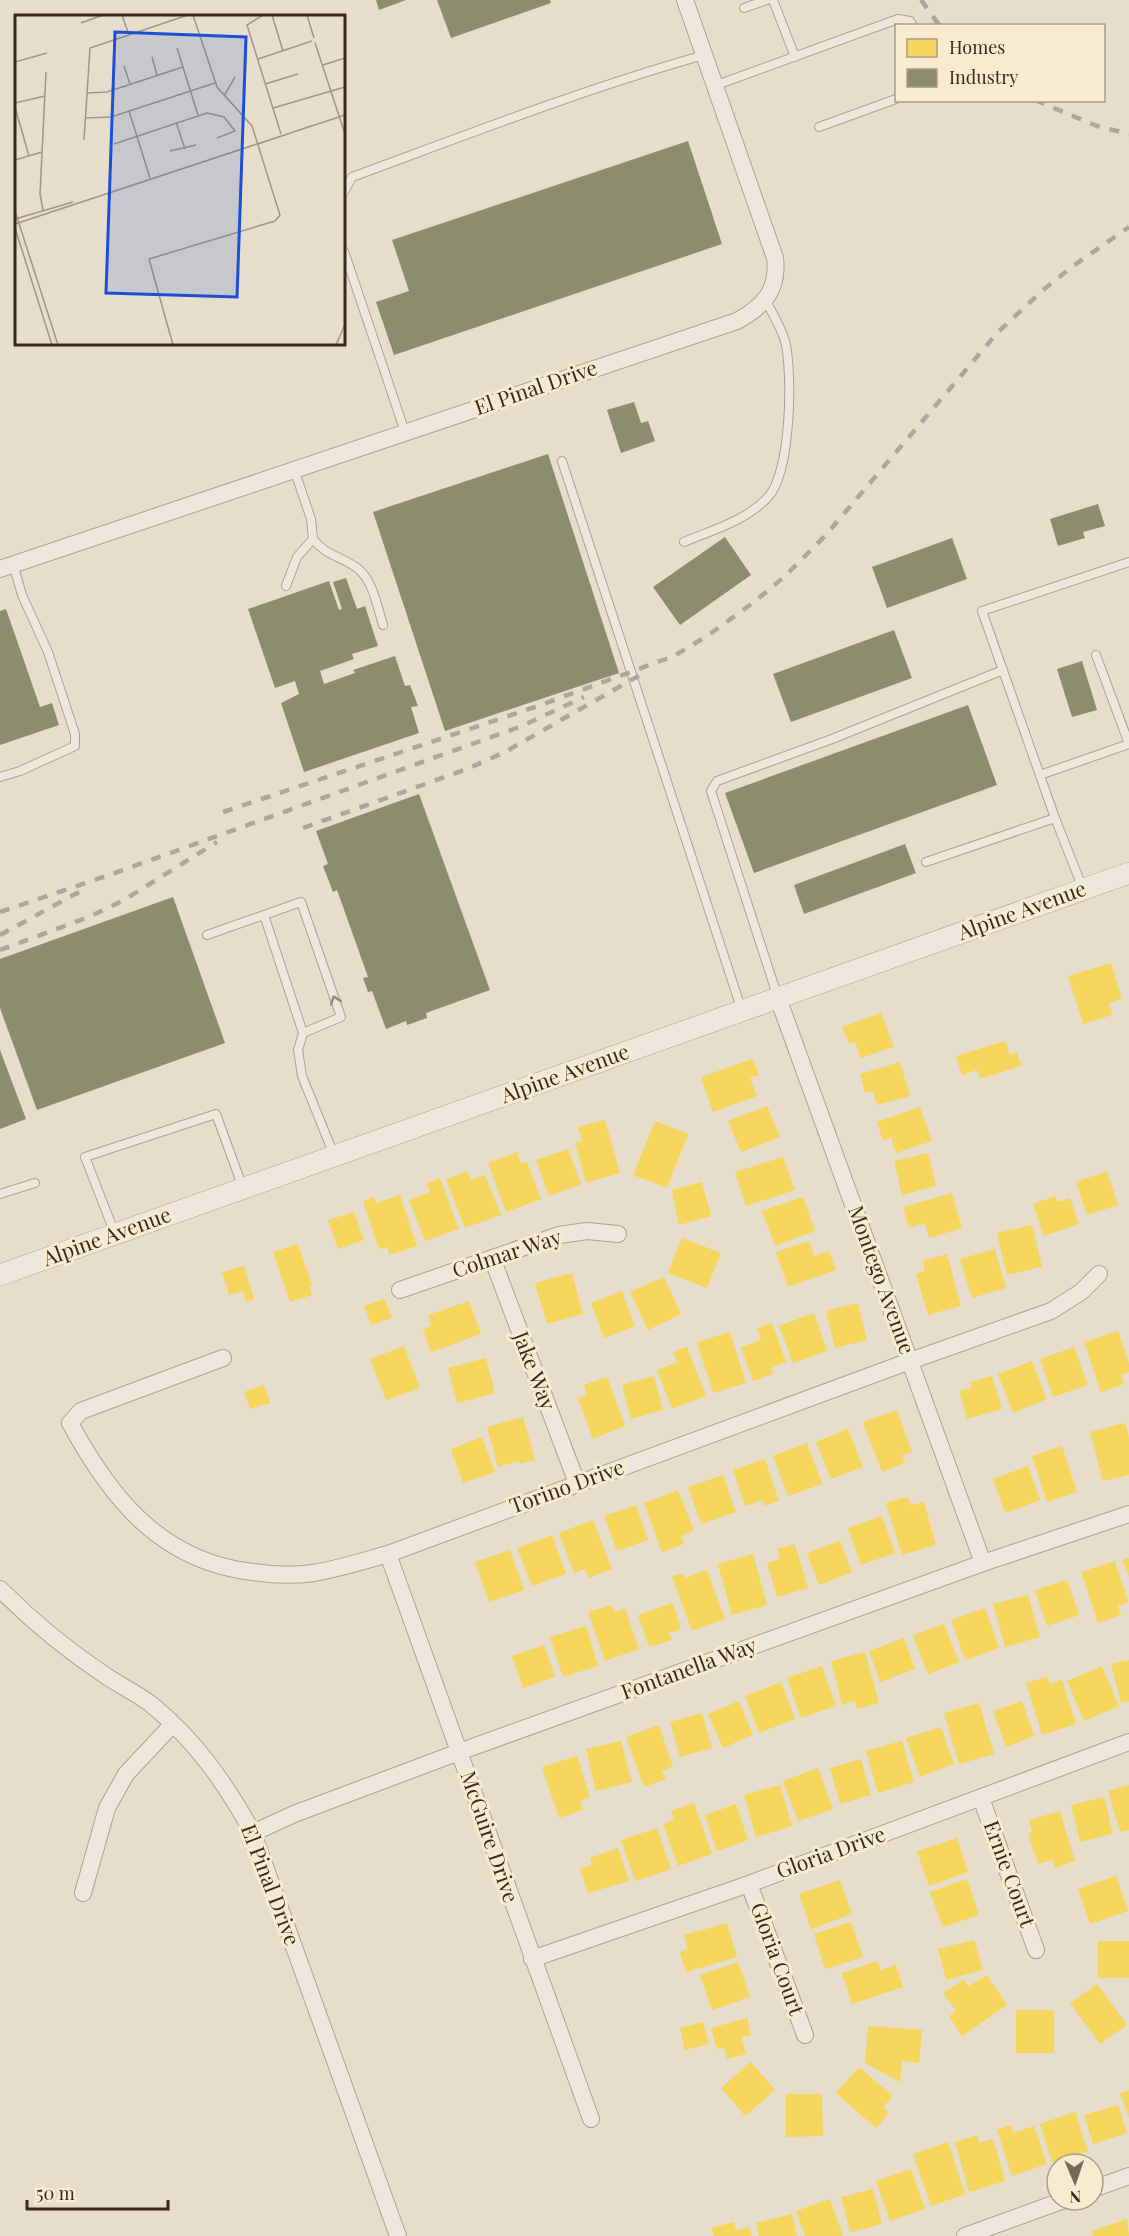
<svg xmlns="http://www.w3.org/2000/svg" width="1129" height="2236" font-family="'Playfair Display',serif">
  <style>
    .homes { fill: #f6d55c }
    .industry { fill: #8c8c6e }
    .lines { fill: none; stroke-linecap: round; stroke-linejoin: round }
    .service-casing { stroke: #aba294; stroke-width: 10 }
    .minor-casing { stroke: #aba294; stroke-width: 18 }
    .tertiary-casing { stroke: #aba294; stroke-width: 22 }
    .service { stroke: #ede7dd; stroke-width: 8 }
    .minor { stroke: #ede7dd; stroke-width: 16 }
    .tertiary { stroke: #ede7dd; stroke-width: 21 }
    .rail { stroke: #aca79e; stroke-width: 4.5; stroke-dasharray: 10 10; stroke-linecap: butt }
    .oneway { stroke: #94887c }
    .labels { text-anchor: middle; stroke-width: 6; stroke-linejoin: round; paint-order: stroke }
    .street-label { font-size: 21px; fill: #3a291c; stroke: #f8ebd0 }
    .inset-road { fill: none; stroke: #a19584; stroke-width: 1.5 }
    .view { fill: #1d4ed8; fill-opacity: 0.15; stroke: #1d4ed8; stroke-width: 3 }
    .inset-edge { fill: none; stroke: #3a291c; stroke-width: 3 }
  </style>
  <rect width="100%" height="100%" fill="#e6ddca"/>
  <path class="homes" d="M1111,963L1122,999L1109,1003L1112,1015L1083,1024L1068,976Z
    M881,1013L894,1047L861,1058L855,1042L849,1044L842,1027Z
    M1005,1041L1010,1055L1017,1052L1021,1066L980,1079L977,1070L962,1075L956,1056Z
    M753,1059L759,1075L750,1078L757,1096L713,1112L701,1077Z
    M900,1062L910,1096L877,1105L873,1091L865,1093L860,1074Z
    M767,1106L780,1137L741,1152L728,1121Z
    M920,1107L932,1141L896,1153L891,1137L883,1141L877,1122Z
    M605,1120L620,1173L586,1183L575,1143L582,1141L578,1127Z
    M655,1121L688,1134L667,1188L633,1175Z
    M568,1149L581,1184L549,1196L536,1160Z
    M517,1152L521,1164L527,1162L541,1199L506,1212L488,1163Z
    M928,1153L936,1186L902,1195L894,1161Z
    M783,1157L795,1190L746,1206L735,1172Z
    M467,1171L471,1180L485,1175L501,1215L465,1228L446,1179Z
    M1107,1171L1118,1205L1087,1215L1076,1182Z
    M440,1178L459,1229L425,1241L409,1200L430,1192L427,1183Z
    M702,1182L711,1216L679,1225L672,1190Z
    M952,1193L962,1228L929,1238L925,1223L909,1228L903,1207Z
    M400,1195L417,1246L389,1255L387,1247L379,1249L363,1201L374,1197L376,1203Z
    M1055,1196L1057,1202L1070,1198L1079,1224L1044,1236L1033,1204Z
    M803,1197L815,1231L775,1246L762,1211Z
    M354,1212L364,1240L338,1249L328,1220Z
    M1032,1225L1042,1267L1007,1275L997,1233Z
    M682,1238L721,1253L707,1288L668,1273Z
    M809,1241L814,1256L829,1251L836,1270L788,1287L776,1252Z
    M298,1244L312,1285L309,1286L312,1295L290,1302L273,1252Z
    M995,1249L1006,1288L972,1298L960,1259Z
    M947,1254L961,1306L928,1315L916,1274L925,1271L923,1261Z
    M244,1266L254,1299L246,1302L243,1291L229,1295L222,1272Z
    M572,1273L583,1314L547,1324L535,1283Z
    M664,1277L681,1314L648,1330L630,1292Z
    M622,1291L635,1326L604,1338L591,1303Z
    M385,1299L392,1318L371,1325L364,1306Z
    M469,1301L481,1334L431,1352L423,1329L431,1326L428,1315Z
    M858,1303L867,1340L835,1348L826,1311Z
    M814,1313L827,1351L793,1363L779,1326Z
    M772,1323L786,1362L771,1368L773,1374L753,1381L741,1347L761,1340L757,1328Z
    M1118,1331L1129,1363V1372L1121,1375L1124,1384L1101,1392L1084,1342Z
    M730,1332L746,1383L713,1393L697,1342Z
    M404,1346L420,1388L386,1400L370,1359Z
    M687,1347L706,1396L672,1409L657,1370L677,1362L673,1352Z
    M1074,1347L1088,1385L1053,1397L1040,1359Z
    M486,1358L495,1393L457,1403L448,1368Z
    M1032,1361L1047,1399L1013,1413L998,1374Z
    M654,1376L663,1410L631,1419L622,1385Z
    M992,1376L1002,1409L967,1419L959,1391L972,1388L970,1382Z
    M607,1377L625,1426L593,1439L578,1398L587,1394L584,1385Z
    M264,1385L270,1403L250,1409L244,1392Z
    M897,1410L912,1452L902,1455L905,1463L882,1472L863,1422Z
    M523,1417L535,1460L519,1464V1461L498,1467L487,1427Z
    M1125,1423L1129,1438V1475L1103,1481L1090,1432Z
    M848,1429L863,1467L831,1479L816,1442Z
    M482,1437L495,1472L463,1483L451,1449Z
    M807,1443L822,1484L788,1496L773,1456Z
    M1062,1446L1077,1492L1047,1502L1032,1456Z
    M765,1459L779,1501L764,1506L763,1500L745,1506L733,1470Z
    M1028,1466L1040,1500L1005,1513L993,1479Z
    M723,1475L736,1512L701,1524L688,1487Z
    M678,1490L694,1531L681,1536L684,1544L662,1552L644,1503Z
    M908,1497L911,1505L924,1502L936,1545L902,1555L886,1503Z
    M636,1505L648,1540L617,1551L604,1516Z
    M882,1516L895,1553L861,1565L848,1528Z
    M593,1520L612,1569L589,1578L585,1569L574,1573L559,1533Z
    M552,1535L566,1574L532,1586L517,1548Z
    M840,1541L852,1572L819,1585L807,1553Z
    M795,1544L808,1588L777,1597L767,1563L780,1559L777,1549Z
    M510,1550L524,1590L489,1602L475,1562Z
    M753,1554L767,1605L732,1615L718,1564Z
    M1129,1558V1577L1122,1560Z
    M1115,1561L1128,1602L1118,1606L1121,1615L1098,1623L1081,1572Z
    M707,1570L725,1619L692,1631L672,1576L683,1573L685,1578Z
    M1067,1580L1079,1615L1047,1626L1035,1590Z
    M1028,1595L1040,1637L1005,1647L993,1604Z
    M673,1603L681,1629L669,1633L672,1640L649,1647L638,1615Z
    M612,1605L614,1612L625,1608L639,1649L605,1661L588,1612Z
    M985,1608L999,1648L965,1660L951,1620Z
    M944,1624L959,1662L928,1674L913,1635Z
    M586,1626L598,1666L563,1677L550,1637Z
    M904,1638L915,1669L880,1682L869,1651Z
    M544,1645L555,1677L523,1688L512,1656Z
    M865,1652L879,1703L857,1709L855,1701L842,1705L831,1661Z
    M1129,1660V1701L1121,1703L1111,1664Z
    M822,1666L836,1706L801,1718L787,1678Z
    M1102,1666L1119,1706L1084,1721L1067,1681Z
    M1047,1677L1050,1684L1062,1680L1076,1724L1042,1735L1026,1683Z
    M781,1682L795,1719L759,1733L745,1696Z
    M739,1701L753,1735L723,1748L708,1714Z
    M1022,1701L1034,1736L1006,1747L993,1711Z
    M979,1703L994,1754L959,1764L944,1713Z
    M702,1713L712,1748L680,1757L670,1722Z
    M659,1725L673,1767L662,1771L666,1779L644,1787L626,1737Z
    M941,1727L954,1764L920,1777L906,1738Z
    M621,1741L632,1782L596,1791L586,1749Z
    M902,1741L914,1782L878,1793L866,1751Z
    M577,1756L590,1797L580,1801L583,1810L559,1818L542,1767Z
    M861,1759L871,1795L840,1804L830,1768Z
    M818,1768L833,1809L798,1821L783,1781Z
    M780,1785L792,1826L756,1837L744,1795Z
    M1129,1785V1830L1120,1832L1108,1791Z
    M1104,1797L1113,1834L1080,1842L1071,1805Z
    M694,1803L712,1854L678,1866L663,1824L674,1820L671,1811Z
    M736,1804L748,1840L717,1851L705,1815Z
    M1060,1811L1075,1861L1055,1868L1052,1860L1038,1864L1028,1833L1032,1832L1029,1820Z
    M657,1828L671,1869L635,1881L621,1840Z
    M957,1838L968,1872L929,1886L917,1851Z
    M618,1848L629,1881L588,1893L580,1869L592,1865L590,1858Z
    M1116,1876L1128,1911L1090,1924L1078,1889Z
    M967,1879L979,1915L943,1927L930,1892Z
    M840,1880L852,1914L811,1929L799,1894Z
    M851,1922L863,1957L825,1969L814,1934Z
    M727,1923L737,1957L686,1972L680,1952L688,1949L684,1935Z
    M974,1940L983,1970L946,1980L938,1949Z
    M1098,1941H1129V1978H1098Z
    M877,1961L880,1970L896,1965L903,1987L852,2004L842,1973Z
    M738,1962L750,1997L712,2010L700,1975Z
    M987,1975L1007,2005L962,2036L949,2016L956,2011L943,1993L964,1979L969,1986Z
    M1097,1984L1127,2025L1100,2044L1070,2003Z
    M1016,2010H1054V2053H1016Z
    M747,2018L751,2035L741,2037L746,2054L727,2059L724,2048L717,2049L711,2028Z
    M703,2022L709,2044L685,2050L680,2028Z
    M868,2026L922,2030L919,2063L902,2061L900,2082L865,2063Z
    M751,2062L775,2090L745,2116L721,2088Z
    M859,2067L893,2096L883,2107L889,2113L876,2128L836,2093Z
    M1129,2090V2118L1120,2093Z
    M786,2094H822L823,2136L786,2137Z
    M1118,2105L1127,2133L1093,2144L1084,2115Z
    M1075,2112L1088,2151L1052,2162L1040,2124Z
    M1011,2125L1013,2133L1034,2126L1047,2164L1012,2176L997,2130Z
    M977,2135L979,2143L993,2139L1005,2181L969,2192L955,2142Z
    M948,2142L965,2194L931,2206L913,2154Z
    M911,2169L925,2209L890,2221L876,2181Z
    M873,2189L882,2224L850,2232L841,2197Z
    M830,2199L843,2236H805L796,2211Z
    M792,2214L797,2236H759L756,2223Z
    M1127,2219L1129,2236H1093L1092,2231Z
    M734,2222L736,2230L749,2227L752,2236H714L711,2228Z"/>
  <path class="industry" d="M376,0H406L379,10Z
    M437,0H550L551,3L451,38Z
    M688,141L722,244L394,355L376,302L409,291L392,240Z
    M634,402L641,423L648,421L655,441L621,453L607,410Z
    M548,454L619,673L445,731L373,512Z
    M1098,504L1105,526L1083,532L1085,538L1058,546L1050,519Z
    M725,537L751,575L680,625L653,587Z
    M952,538L967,579L887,608L872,567Z
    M346,578L357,609L365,606L378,646L352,654L354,659L320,671L324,684L355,673L353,670L395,656L405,686L410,685L418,706L411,707L419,733L304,772L281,703L299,694L295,681L275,688L248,609L329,581L339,610L342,609L333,582Z
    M6,609L40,707L52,703L59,725L0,745V611Z
    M894,630L912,678L791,722L773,674Z
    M1082,661L1097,710L1072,717L1057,669Z
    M968,705L997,785L754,873L725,793Z
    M419,794L490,990L426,1013L427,1018L407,1025L406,1021L386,1029L372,991L368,992L363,978L368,977L337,890L333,892L323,866L328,864L316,831Z
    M905,844L916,873L804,914L794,885Z
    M173,897L225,1043L37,1110L0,1008V959Z
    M0,1050L26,1119L0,1129Z"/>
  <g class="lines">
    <defs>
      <path id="service" d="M773,0L795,57
        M744,8L767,0
        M714,86L898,19L910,21L913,26
        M819,127L896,99
        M344,192L352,177C469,134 584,89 704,55
        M344,251L405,432
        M562,461L742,1011
        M313,539C326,556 341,556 357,568C373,580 377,606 383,625
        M684,542C712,530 746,521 768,497C791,473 793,373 785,341C781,327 772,313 765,299
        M286,586L297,557L313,539L311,519L294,469
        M1096,655L1129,744
        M1040,775L1129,744
        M0,777L20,771L75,746V734L48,652L22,595L13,564
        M1055,818L982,611L1129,562
        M926,862L1055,818L1083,889
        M207,935L264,915
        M778,998L711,791L717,781L832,739L1003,670
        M303,1033L341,1017L301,902L264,915L303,1033L298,1050L302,1076L334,1155
        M0,1194L35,1183
        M115,1234L85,1157L216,1114L243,1188"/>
      <path id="minor" d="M0,569L737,321C763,307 779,290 775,258L685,0
        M778,998L983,1563
        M492,1258L577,1483
        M400,1290L559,1235L587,1231L618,1234
        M223,1358L81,1411L70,1423C111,1499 162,1562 253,1572C273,1575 293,1576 313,1573C338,1569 363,1561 388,1554L910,1361L1051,1311L1081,1292L1099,1274
        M388,1554L591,2119
        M0,1589C33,1622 67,1650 106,1676C121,1686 138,1694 152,1705C197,1742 225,1783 253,1833L398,2236
        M981,1798L1036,1950
        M253,1833L294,1814L459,1752L983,1563L1129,1514
        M749,1884L805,2035
        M83,1893L107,1808L126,1774L173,1724
        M532,1959L749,1884L1129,1742
        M1093,2189L1129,2176
        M965,2236L1064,2200"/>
      <path id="tertiary" d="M0,1275L1129,873"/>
    </defs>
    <use href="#service" class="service-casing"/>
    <use href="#minor" class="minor-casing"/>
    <use href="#tertiary" class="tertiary-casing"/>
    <use href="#service" class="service"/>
    <use href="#minor" class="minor"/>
    <use href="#tertiary" class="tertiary"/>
    <path class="rail" d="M921,0L940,26
      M1035,100L1097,126L1129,134
      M223,812L538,706L674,656L707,636L754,602L784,577L825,536L998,332L1042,291L1073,266L1129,227
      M303,828L467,769L505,752L640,675
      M0,912L112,874L522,726L584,697
      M0,935L79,892
      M0,950L89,917L124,900L217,842"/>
  </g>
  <defs><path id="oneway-chevron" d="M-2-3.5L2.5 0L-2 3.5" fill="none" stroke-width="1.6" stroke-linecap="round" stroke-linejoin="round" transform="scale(1.5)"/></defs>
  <use class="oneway" href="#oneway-chevron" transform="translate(335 1000) rotate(-109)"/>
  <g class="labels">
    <g class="street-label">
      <text transform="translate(536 388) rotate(-19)" y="7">El Pinal Drive</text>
      <text transform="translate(1022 911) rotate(-20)" y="7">Alpine Avenue</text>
      <text transform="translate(565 1074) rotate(-20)" y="7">Alpine Avenue</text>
      <text transform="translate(107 1237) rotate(-20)" y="7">Alpine Avenue</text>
      <text transform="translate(507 1254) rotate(-18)" y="7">Colmar Way</text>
      <text transform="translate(881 1280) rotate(70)" y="7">Montego Avenue</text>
      <text transform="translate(534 1371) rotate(69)" y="7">Jake Way</text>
      <text transform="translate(567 1487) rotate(-20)" y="7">Torino Drive</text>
      <text transform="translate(689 1669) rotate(-20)" y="7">Fontanella Way</text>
      <text transform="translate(489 1837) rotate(71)" y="7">McGuire Drive</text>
      <text transform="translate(831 1853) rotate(-20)" y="7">Gloria Drive</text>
      <text transform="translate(1009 1874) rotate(70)" y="7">Ernie Court</text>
      <text transform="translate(270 1885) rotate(69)" y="7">El Pinal Drive</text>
      <text transform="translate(777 1959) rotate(70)" y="7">Gloria Court</text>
    </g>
  </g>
  <g transform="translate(15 15)">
    <rect width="330" height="330" fill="#e6ddca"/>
    <path class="inset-road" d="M107,0L114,20M248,0L232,10L266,119M257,0L268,36M292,0L299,23M66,8L88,0M300,28L330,119M162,33L183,100M137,42L142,60M243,44L297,26M0,47L32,38M308,50L330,43M109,51L115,69M250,69L283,59M72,78L92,77L168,52M209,81L220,62M0,88L30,81M0,92L14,141M258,93L330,72M114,96L135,163M70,103L96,102L200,68M161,107L170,134M69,125L75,33L173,0M99,129L192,98L209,102L220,116L202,123M243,129L299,110M155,136L181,130M0,145L27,137M28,195L25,179L31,57M0,196L43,330M0,204L58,187M0,209L330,100M0,213L37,330M158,330L134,244L260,206L265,200L237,111L202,72L178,0M321,330L330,309"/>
    <path class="view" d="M100,17L231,22L222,282L91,278Z"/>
    <rect width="330" height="330" class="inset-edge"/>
  </g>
  <rect x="895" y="24" width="210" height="78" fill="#f8ebd0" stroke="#ac9d88" stroke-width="1.5"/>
  <rect x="907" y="39" width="30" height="18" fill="#f6d55c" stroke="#ac9d88" stroke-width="1.5"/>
  <text x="949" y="54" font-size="18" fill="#3a291c">Homes</text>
  <rect x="907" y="69" width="30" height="18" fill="#8c8c6e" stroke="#ac9d88" stroke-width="1.5"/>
  <text x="949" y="84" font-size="18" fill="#3a291c">Industry</text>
  <g transform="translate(1075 2182) rotate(178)"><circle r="28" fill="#f8ebd0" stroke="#ac9d88" stroke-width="1.5"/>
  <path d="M0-4.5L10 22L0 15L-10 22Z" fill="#766859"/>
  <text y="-9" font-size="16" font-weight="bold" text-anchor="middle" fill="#3a291c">N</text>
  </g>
  <path d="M27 2200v9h141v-9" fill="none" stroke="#3a291c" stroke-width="3"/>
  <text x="36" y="2200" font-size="18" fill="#3a291c" stroke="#f8ebd0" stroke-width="4.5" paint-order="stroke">50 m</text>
</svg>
